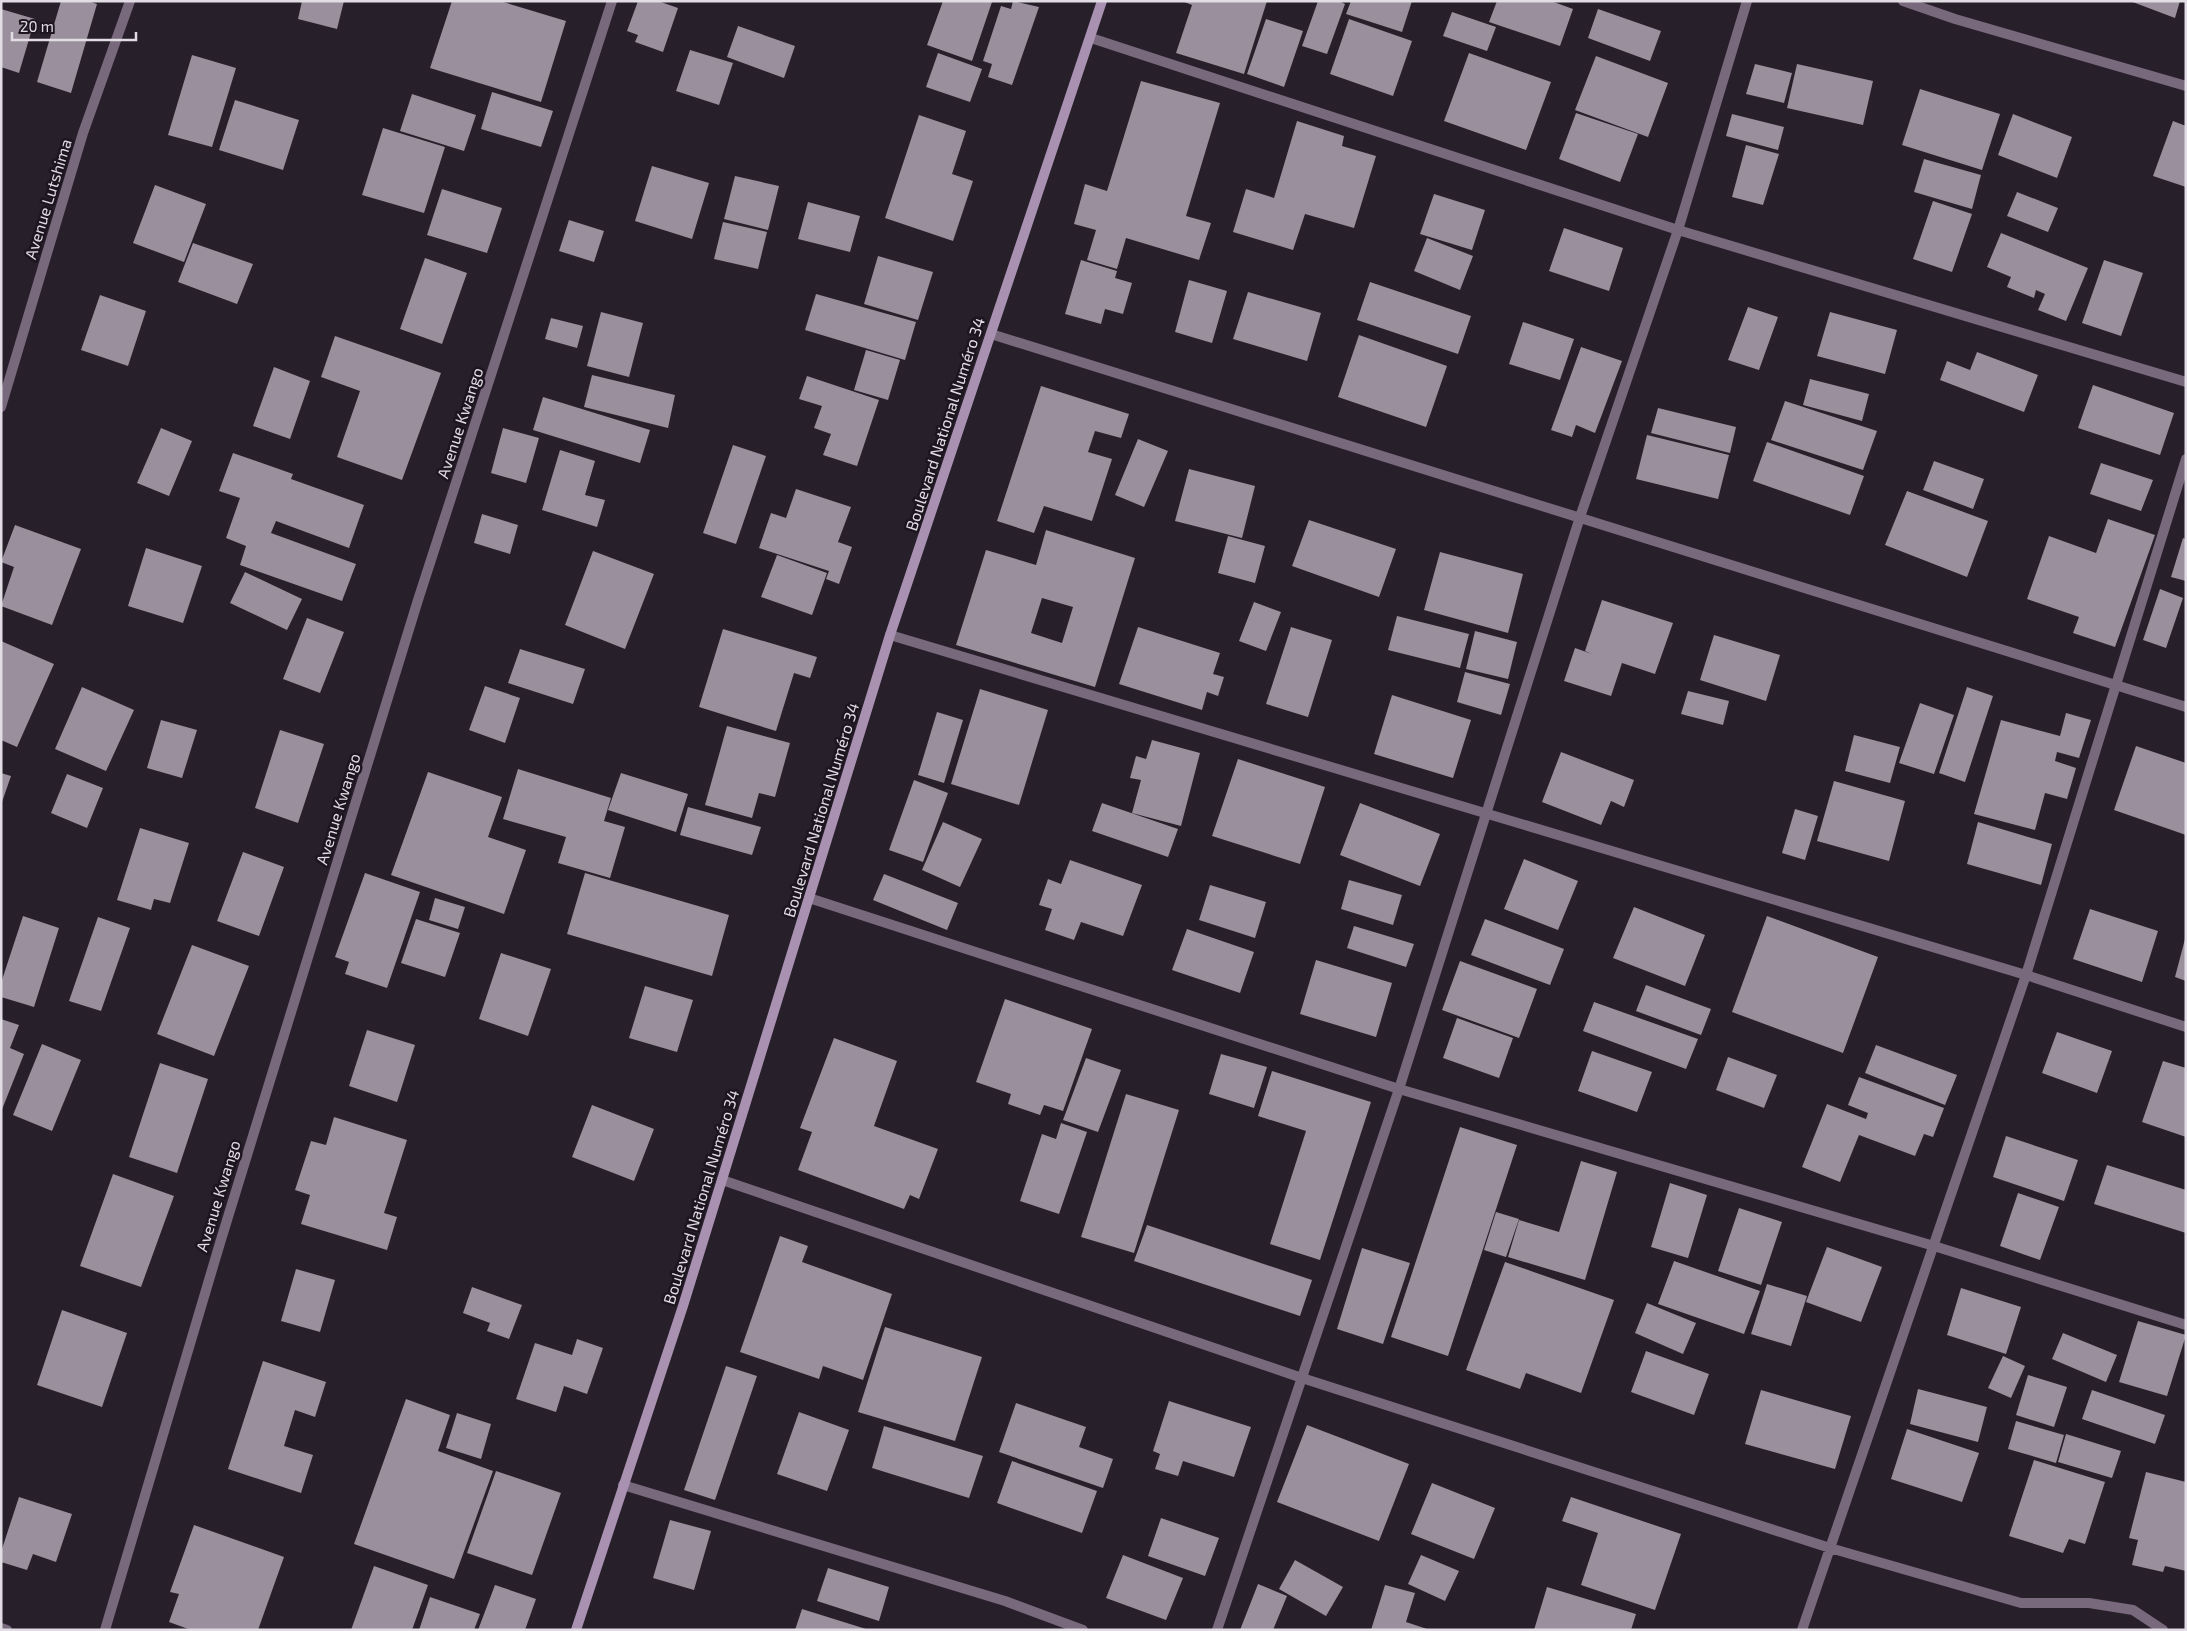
<svg xmlns="http://www.w3.org/2000/svg" width="2187" height="1631" font-family="'Exo 2',sans-serif">
  <style>
    .building { fill: #998f9d; fill-rule: evenodd }
    .lines { fill: none; stroke-linecap: round; stroke-linejoin: round }
    .street { stroke: #78697d; stroke-width: 10 }
    .secondary { stroke: #a991b2; stroke-width: 10 }
    .labels { text-anchor: middle; stroke-width: 5; stroke-linejoin: round; paint-order: stroke }
    .street-label { font-size: 16px; fill: #e2dde4; stroke: #1d1620 }
  </style>
  <rect width="100%" height="100%" fill="#271f2a"/>
  <path class="building" d="M61,1H88L97,4L71,93L37,82Z
    M302,1H344L337,29L298,19Z
    M452,1H500L566,21L541,102L430,68Z
    M638,1H658L678,8L663,52L635,42L638,35L627,31Z
    M943,1L992,2L972,61L927,45Z
    M1013,1L1039,7L1012,85L988,77L992,64L983,61L1001,6L1011,9Z
    M1182,1H1267L1244,74L1176,53L1192,5Z
    M1318,1H1339L1345,4L1327,54L1302,46Z
    M1351,1H1412L1402,32L1346,14Z
    M1497,1H1551L1573,9L1560,46L1489,22Z
    M2130,1H2180L2175,18Z
    M1,9L35,19L19,73L1,67Z
    M1598,9L1661,31L1650,61L1588,38Z
    M1452,12L1496,27L1487,51L1443,36Z
    M1266,19L1303,31L1284,87L1247,74Z
    M1349,19L1412,41L1393,96L1330,74Z
    M738,26L795,46L784,78L727,57Z
    M690,50L733,63L719,105L676,91Z
    M938,53L982,69L970,102L926,87Z
    M1469,53L1551,82L1526,150L1444,121Z
    M192,55L236,68L212,147L168,135Z
    M1596,56L1668,83L1648,137L1575,110Z
    M1755,64L1792,73L1784,103L1746,94Z
    M1797,64L1873,81L1863,125L1787,108Z
    M1141,81L1220,103L1186,216L1211,223L1199,260L1126,238L1117,269L1087,260L1096,230L1074,224L1085,184L1107,191Z
    M1920,89L2000,114L1982,170L1902,145Z
    M492,92L553,111L541,147L481,129Z
    M412,94L476,115L464,151L400,131Z
    M235,100L299,120L283,170L219,150Z
    M1576,113L1638,134L1620,182L1559,159Z
    M1732,114L1784,127L1778,150L1726,136Z
    M2013,114L2072,137L2057,178L1998,155Z
    M919,115L966,131L952,174L973,181L953,241L885,218Z
    M1297,121L1344,136L1342,146L1376,156L1354,228L1305,214L1293,250L1233,232L1246,189L1274,198Z
    M2173,121L2186,126V187L2153,176Z
    M383,128L445,147L424,213L362,195Z
    M1746,145L1779,154L1763,205L1732,197Z
    M1924,159L1981,175L1972,209L1914,192Z
    M652,166L709,183L692,239L635,221Z
    M735,176L779,186L768,230L724,219Z
    M155,185L206,204L184,262L133,243Z
    M442,189L502,208L487,253L427,235Z
    M2017,192L2058,208L2048,232L2007,216Z
    M1434,194L1485,210L1472,250L1420,234Z
    M1933,201L1972,214L1952,272L1913,259Z
    M808,202L860,216L850,252L798,239Z
    M569,220L604,231L594,262L559,251Z
    M723,222L767,232L758,269L714,259Z
    M1564,228L1623,248L1609,291L1549,271Z
    M2001,233L2088,268L2066,321L2038,310L2045,294L2036,290L2034,298L2007,287L2011,277L1987,267Z
    M1427,238L1473,256L1460,290L1414,271Z
    M193,243L253,264L237,304L178,282Z
    M878,256L933,272L918,320L864,304Z
    M425,258L467,273L442,344L400,329Z
    M1081,260L1117,271L1115,278L1132,283L1123,314L1105,309L1101,324L1065,314Z
    M2104,260L2143,273L2121,336L2082,323Z
    M1189,280L1227,291L1212,343L1175,332Z
    M1370,282L1471,316L1458,354L1357,320Z
    M1248,292L1321,313L1307,361L1233,339Z
    M816,294L916,322L905,360L805,330Z
    M100,295L146,311L128,366L81,350Z
    M1748,307L1778,317L1759,370L1728,360Z
    M601,312L643,323L629,377L587,366Z
    M1830,312L1897,330L1885,374L1817,356Z
    M551,318L583,326L577,348L545,339Z
    M1523,322L1574,339L1560,380L1509,364Z
    M1359,335L1447,366L1426,427L1338,397Z
    M335,336L441,373L402,480L337,457L360,391L321,377Z
    M1581,347L1622,361L1595,433L1576,425L1572,437L1551,430Z
    M866,350L900,360L888,400L854,390Z
    M1977,352L2038,375L2024,412L1940,380L1947,361L1970,370Z
    M274,367L310,381L290,439L253,426Z
    M592,375L675,395L668,428L584,407Z
    M807,376L879,400L857,466L823,455L831,434L814,428L822,406L799,399Z
    M1810,379L1869,394L1862,421L1803,405Z
    M2093,385L2174,413L2160,455L2078,428Z
    M1041,386L1129,414L1121,438L1095,431L1088,452L1112,459L1092,521L1044,506L1034,533L997,521Z
    M543,397L650,430L640,463L533,430Z
    M1785,401L1877,431L1863,470L1771,440Z
    M1658,408L1736,427L1730,453L1651,433Z
    M161,428L192,441L169,496L137,483Z
    M503,428L539,438L526,483L491,473Z
    M1647,435L1729,455L1718,499L1636,479Z
    M1138,439L1168,451L1144,507L1115,495Z
    M1767,442L1864,476L1850,515L1753,481Z
    M733,445L766,456L736,544L703,533Z
    M560,450L595,461L585,495L605,500L597,527L542,510Z
    M233,453L293,474L291,479L364,505L349,548L276,521L271,533L356,564L342,601L240,565L246,546L226,538L240,498L219,491Z
    M1934,461L1984,479L1973,509L1923,490Z
    M2101,463L2153,480L2141,511L2090,494Z
    M1189,469L1255,486L1242,538L1175,521Z
    M796,489L851,507L838,542L852,547L839,584L826,579L829,571L759,548L771,513L786,518Z
    M1907,491L1988,521L1967,577L1885,545Z
    M482,514L518,525L510,554L474,543Z
    M2108,519L2155,535L2115,647L2073,633L2079,617L2027,599L2049,536L2096,553Z
    M1309,520L1396,549L1379,597L1292,566Z
    M15,525L81,549L52,625L1,606L14,567L1,562Z
    M1046,530L1135,558L1095,687L956,645L986,550L1036,565ZM1042,598L1073,607L1062,643L1031,633Z
    M1228,536L1265,546L1255,583L1218,573Z
    M2183,538L2186,539V581L2171,577Z
    M146,548L202,566L183,623L128,606Z
    M593,551L654,574L625,649L565,625Z
    M1440,552L1523,574L1508,633L1424,610Z
    M777,555L827,573L812,615L761,597Z
    M245,572L302,599L287,630L230,603Z
    M2160,589L2183,598L2166,648L2143,640Z
    M1602,600L1673,623L1655,674L1622,663L1611,696L1564,681L1575,648L1592,654L1585,651Z
    M1254,602L1281,612L1266,651L1239,641Z
    M1397,616L1469,634L1460,668L1388,650Z
    M307,618L344,632L320,693L283,679Z
    M1138,627L1220,653L1213,674L1224,677L1218,696L1207,692L1202,710L1119,684Z
    M1291,627L1332,640L1308,717L1266,704Z
    M723,629L817,657L810,678L794,673L776,731L699,707Z
    M1475,631L1517,642L1508,679L1466,669Z
    M1714,635L1780,655L1766,701L1700,680Z
    M1,641L54,664L17,747L1,740Z
    M520,649L585,669L573,704L508,683Z
    M1465,672L1510,684L1501,715L1457,702Z
    M485,686L520,698L505,743L469,730Z
    M82,687L134,710L106,771L55,749Z
    M1967,687L1993,696L1965,782L1939,773Z
    M980,689L1048,710L1019,805L951,784Z
    M1688,691L1729,701L1723,725L1681,714Z
    M1392,695L1471,720L1453,778L1374,754Z
    M1920,703L1954,715L1934,774L1899,763Z
    M937,712L963,720L944,783L918,775Z
    M2066,713L2091,720L2079,758L2057,752L2055,761L2076,768L2067,799L2045,793L2035,830L1974,814L2001,720L2060,736Z
    M161,720L197,730L182,778L147,768Z
    M727,726L790,743L775,797L759,793L752,818L705,805Z
    M280,730L324,744L298,823L255,808Z
    M1854,735L1900,747L1890,783L1845,771Z
    M1152,740L1200,753L1181,826L1132,813L1141,780L1130,778L1136,756L1146,759Z
    M2136,746L2186,763V835L2114,810Z
    M1561,752L1634,780L1624,807L1611,801L1601,825L1542,802Z
    M1238,759L1325,787L1300,864L1212,836Z
    M518,769L611,798L604,821L625,827L610,878L558,863L566,837L503,819Z
    M428,772L502,797L488,837L526,850L504,914L391,875Z
    M1,773L11,776L2,802H1Z
    M621,773L688,794L676,832L608,810Z
    M67,774L103,788L87,828L51,813Z
    M914,780L948,793L923,862L889,850Z
    M1834,781L1905,801L1889,861L1817,841Z
    M1102,803L1178,829L1168,857L1092,831Z
    M1360,803L1440,834L1420,886L1340,855Z
    M688,807L761,827L752,855L680,835Z
    M1795,809L1818,816L1805,860L1782,853Z
    M943,822L982,839L960,887L922,870Z
    M1978,822L2052,844L2041,885L1967,864Z
    M140,828L189,843L170,903L154,899L151,910L117,900Z
    M243,852L284,867L259,936L217,921Z
    M1524,859L1578,881L1558,930L1504,909Z
    M1070,860L1142,885L1123,936L1081,922L1074,940L1045,930L1052,909L1039,905L1048,879L1061,884Z
    M365,873L420,892L387,988L345,974L349,962L335,957Z
    M585,873L729,915L712,976L567,934Z
    M884,874L958,903L947,930L873,900Z
    M1349,880L1402,895L1393,925L1341,909Z
    M1210,885L1266,902L1255,938L1199,920Z
    M435,898L465,907L458,929L429,920Z
    M1634,907L1705,935L1685,986L1613,958Z
    M2090,909L2158,931L2142,982L2073,959Z
    M23,916L59,928L34,1007L1,997V983Z
    M1767,916L1878,957L1843,1053L1732,1012Z
    M98,917L130,928L101,1011L69,1001Z
    M416,919L460,933L445,977L401,963Z
    M1485,919L1564,949L1550,985L1471,955Z
    M1354,926L1414,944L1406,967L1347,948Z
    M1187,929L1254,952L1240,993L1172,970Z
    M2185,939H2186V981L2175,977Z
    M192,945L249,966L214,1056L157,1034Z
    M501,953L551,969L528,1036L479,1019Z
    M1316,960L1392,983L1376,1037L1300,1014Z
    M1460,961L1537,989L1519,1038L1442,1010Z
    M1646,985L1711,1009L1701,1035L1636,1011Z
    M645,986L693,1000L677,1052L629,1038Z
    M1005,999L1092,1029L1063,1111L1044,1105L1040,1115L1008,1104L1011,1094L976,1082Z
    M1594,1002L1698,1039L1686,1069L1583,1031Z
    M1457,1018L1513,1038L1499,1078L1443,1058Z
    M1,1019L19,1025L10,1048L24,1054L1,1112Z
    M367,1030L415,1045L397,1102L349,1086Z
    M2057,1032L2112,1051L2097,1093L2042,1073Z
    M834,1038L897,1061L874,1126L938,1149L919,1199L910,1195L904,1209L798,1170L812,1132L800,1128Z
    M42,1044L81,1060L52,1131L13,1115Z
    M1876,1045L1957,1075L1945,1105L1865,1073Z
    M1592,1051L1652,1072L1637,1112L1578,1091Z
    M1221,1054L1267,1067L1254,1108L1209,1094Z
    M1728,1057L1777,1075L1764,1108L1716,1090Z
    M1086,1058L1121,1070L1098,1132L1063,1120Z
    M2163,1061L2186,1068V1137L2142,1122Z
    M160,1063L208,1079L177,1173L129,1157Z
    M1272,1071L1371,1102L1320,1260L1270,1244L1306,1131L1258,1116Z
    M1859,1077L1944,1108L1933,1137L1924,1134L1915,1156L1859,1135L1840,1182L1802,1167L1827,1104L1866,1119L1868,1113L1848,1105Z
    M1126,1094L1179,1110L1134,1253L1081,1237Z
    M592,1105L654,1129L634,1181L572,1157Z
    M334,1117L407,1140L384,1213L397,1217L387,1250L301,1224L310,1195L295,1190L311,1141L326,1145Z
    M1061,1123L1087,1132L1059,1214L1020,1201L1042,1134L1056,1139Z
    M1460,1127L1517,1145L1448,1356L1391,1337Z
    M2006,1136L2078,1160L2064,1201L1993,1177Z
    M1581,1161L1617,1172L1585,1280L1508,1257L1519,1220L1559,1232Z
    M2107,1165L2186,1190V1233L2094,1204Z
    M113,1174L174,1196L141,1287L80,1266Z
    M1670,1183L1707,1195L1688,1258L1651,1247Z
    M2018,1193L2059,1207L2040,1260L2000,1246Z
    M1739,1208L1782,1222L1761,1285L1718,1271Z
    M1496,1212L1519,1219L1506,1257L1484,1250Z
    M1147,1225L1312,1280L1300,1316L1134,1261Z
    M780,1236L808,1246L802,1262L892,1294L863,1380L823,1366L819,1379L740,1352Z
    M1827,1247L1882,1267L1861,1322L1806,1302Z
    M1362,1248L1410,1263L1383,1344L1337,1329Z
    M1674,1261L1760,1291L1744,1334L1658,1304Z
    M1505,1262L1614,1300L1581,1393L1526,1373L1520,1389L1466,1370Z
    M296,1269L335,1280L320,1332L281,1321Z
    M1767,1284L1807,1296L1791,1346L1751,1334Z
    M472,1287L522,1305L509,1339L487,1331L490,1323L463,1313Z
    M1961,1288L2021,1307L2006,1354L1947,1335Z
    M1647,1303L1696,1323L1683,1354L1635,1333Z
    M62,1310L127,1333L102,1407L37,1385Z
    M2138,1321L2186,1335L2167,1396L2119,1382Z
    M885,1327L982,1357L955,1441L858,1412Z
    M2063,1333L2117,1355L2106,1382L2052,1359Z
    M577,1339L603,1348L587,1394L564,1386L556,1412L516,1399L535,1343L572,1355Z
    M1646,1351L1709,1374L1694,1415L1631,1392Z
    M2003,1356L2025,1366L2011,1398L1988,1388Z
    M263,1361L326,1382L315,1417L295,1410L284,1446L313,1455L301,1493L228,1469Z
    M726,1366L757,1376L715,1500L684,1490Z
    M2028,1375L2067,1387L2054,1427L2016,1415Z
    M1918,1389L1987,1407L1978,1442L1910,1424Z
    M1761,1390L1851,1416L1835,1469L1745,1444Z
    M2092,1390L2165,1415L2155,1444L2082,1419Z
    M406,1399L450,1415L438,1451L493,1471L454,1579L354,1544Z
    M1169,1401L1251,1427L1234,1477L1183,1461L1178,1476L1155,1469L1160,1454L1153,1451Z
    M1016,1403L1086,1427L1079,1447L1113,1459L1103,1488L999,1452Z
    M799,1412L849,1430L827,1491L777,1474Z
    M457,1413L491,1424L481,1459L446,1448Z
    M2016,1421L2064,1435L2056,1463L2008,1449Z
    M1307,1425L1409,1464L1379,1541L1277,1502Z
    M884,1426L983,1456L969,1498L872,1468Z
    M1907,1429L1979,1453L1962,1502L1891,1479Z
    M2066,1434L2121,1451L2112,1478L2058,1462Z
    M2034,1460L2105,1482L2085,1544L2069,1539L2063,1553L2009,1536Z
    M1012,1461L1097,1491L1082,1533L997,1503Z
    M496,1471L561,1493L532,1575L467,1553Z
    M2146,1472L2186,1482V1571L2165,1566L2163,1572L2132,1565L2138,1540L2129,1538Z
    M1432,1483L1495,1508L1474,1559L1411,1534Z
    M19,1497L72,1514L56,1562L33,1554L27,1570L1,1562V1552Z
    M1571,1497L1681,1534L1655,1610L1581,1585L1598,1533L1562,1521Z
    M1161,1518L1219,1538L1205,1576L1148,1556Z
    M670,1520L711,1531L694,1590L653,1578Z
    M194,1525L284,1557L258,1630H191L169,1622L179,1594L170,1592Z
    M1123,1555L1183,1578L1166,1620L1106,1598Z
    M1421,1555L1459,1571L1445,1601L1408,1584Z
    M1295,1560L1343,1587L1326,1616L1279,1589Z
    M374,1566L428,1585L412,1630H351Z
    M828,1568L889,1587L879,1621L817,1601Z
    M1258,1584L1287,1596L1273,1630H1240Z
    M495,1585L536,1599L525,1630H478Z
    M1385,1585L1415,1593L1406,1622L1430,1630H1371Z
    M1547,1587L1636,1614L1631,1630H1534Z
    M430,1597L480,1614L474,1630H419Z
    M802,1609L866,1629V1630H795Z"/>
  <g class="lines">
    <path class="street" d="M1903,1L1955,19L2186,86
      M1091,38L1678,230L2186,382
      M991,334L2186,707
      M1,407L83,133L130,1
      M890,635L2026,975L2186,1027
      M809,898L1399,1089L1934,1246L2186,1325
      M722,1180L1302,1378L1830,1548L2021,1603H2089L2133,1610L2163,1630
      M623,1485L1005,1601L1083,1630
      M1,1628L7,1630
      M105,1630L220,1243L418,600L612,1
      M1217,1630L1399,1089L1580,517L1678,230L1747,1
      M1802,1630L2026,975L2186,459"/>
    <path class="secondary" d="M576,1630L683,1306L890,635L1102,1"/>
  </g>
  <g class="labels">
    <g class="street-label">
      <text transform="translate(48 199) rotate(-73)" y="6">Avenue Lutshima</text>
      <text transform="translate(460 423) rotate(-72)" y="6">Avenue Kwango</text>
      <text transform="translate(945 424) rotate(-72)" y="6">Boulevard National Numéro 34</text>
      <text transform="translate(338 809) rotate(-73)" y="6">Avenue Kwango</text>
      <text transform="translate(821 810) rotate(-73)" y="6">Boulevard National Numéro 34</text>
      <text transform="translate(218 1196) rotate(-73)" y="6">Avenue Kwango</text>
      <text transform="translate(701 1197) rotate(-73)" y="6">Boulevard National Numéro 34</text>
    </g>
  </g>
  <rect width="2187" height="1631" fill="none" stroke="#e2dde4" stroke-width="5"/>
  <path d="M12 32v8h124v-8" fill="none" stroke="#e2dde4" stroke-width="2.5"/>
  <text x="20" y="32" font-size="15" fill="#e2dde4" stroke="#1d1620" stroke-width="4" paint-order="stroke">20 m</text>
</svg>
